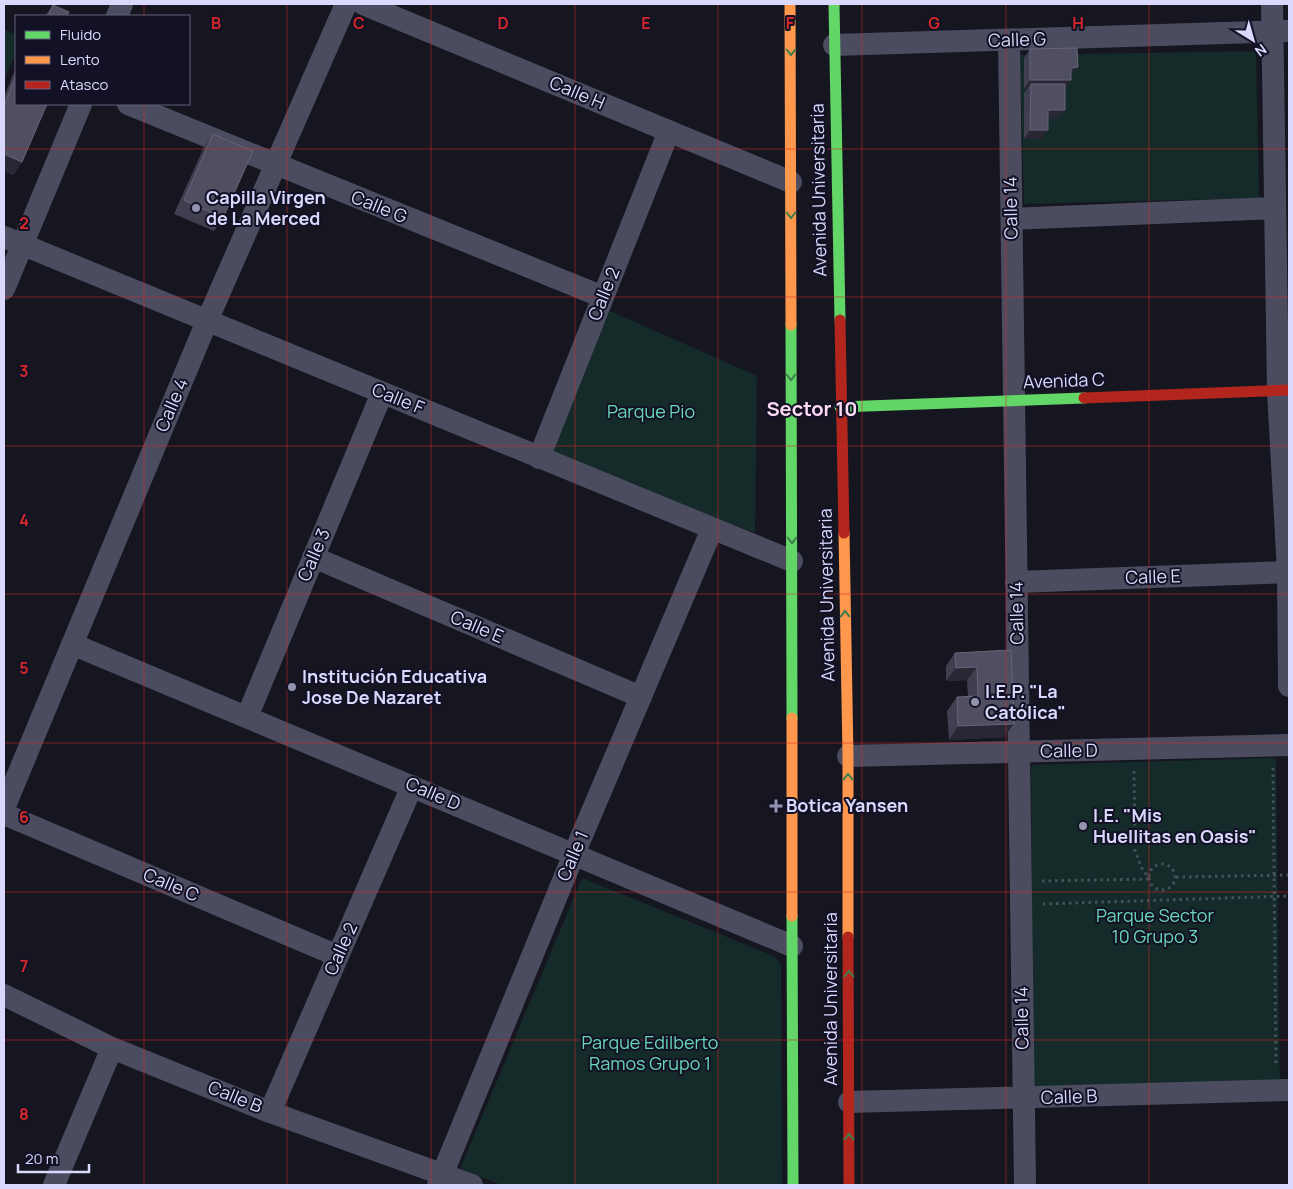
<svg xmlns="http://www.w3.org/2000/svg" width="1293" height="1189" font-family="Manrope,sans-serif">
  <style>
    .green { fill: #142b2a }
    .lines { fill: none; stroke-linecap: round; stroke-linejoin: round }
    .path { stroke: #45525c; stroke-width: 3; stroke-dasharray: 2.5 4; stroke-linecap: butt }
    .street { stroke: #4c4c60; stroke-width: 22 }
    .fast { stroke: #63d668; stroke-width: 11 }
    .slow { stroke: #ff974d; stroke-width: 11 }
    .jam { stroke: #b3261e; stroke-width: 11 }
    .wall { fill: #403f4f }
    .shaded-wall { fill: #282734 }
    .building { fill: #504f62; stroke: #66647a }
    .oneway { stroke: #3f7d4a }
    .grid { fill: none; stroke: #d62828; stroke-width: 1; stroke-opacity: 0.55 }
    .poi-dot { fill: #9594af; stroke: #131125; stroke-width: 2 }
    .labels { text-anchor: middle; stroke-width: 4; stroke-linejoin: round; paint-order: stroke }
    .street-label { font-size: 18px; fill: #dad8fc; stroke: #131125 }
    .poi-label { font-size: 18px; font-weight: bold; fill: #dad8fc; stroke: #131125; text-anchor: start }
    .park-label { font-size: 18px; fill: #69d7b6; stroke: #131125 }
    .quarter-label { font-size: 20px; font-weight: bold; fill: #fcdaf1; stroke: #131125 }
    .grid-label { font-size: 16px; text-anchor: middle; font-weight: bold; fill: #d62828; stroke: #131125; stroke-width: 4; stroke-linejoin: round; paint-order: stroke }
  </style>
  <rect width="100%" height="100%" fill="#161620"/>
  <path class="green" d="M4,29L16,35V53L4,81Z
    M1256,51L1259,198L1024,204L1020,55Z
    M608,310L757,376L755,533L549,455Z
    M1276,758L1280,1088L1033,1090L1031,765Z
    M582,878L774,956L781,965L782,1185H502L460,1169Z"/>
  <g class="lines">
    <path class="path" d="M1273,768L1276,1067
      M1134,771L1135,850L1141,867L1149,878
      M1149 877a13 13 0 1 1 26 0a13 13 0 1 1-26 0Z
      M1176,877L1289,875
      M1042,881L1149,879
      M1043,904L1289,896"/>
    <path class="street" d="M363,4L791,182
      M1272,4L1278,391L1288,572L1289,686
      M117,16L122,4
      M1009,40L1025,1185
      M834,45L1289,31
      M128,104L603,297
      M1012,219L1275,208
      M4,237L792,561
      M4,289L81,104
      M539,458L669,131
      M313,557L641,697
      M1016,582L1289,572
      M72,644L792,946
      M247,717L382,393
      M848,756L1289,745
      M4,808L207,321L346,4
      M4,814L338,956
      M4,995L112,1048L270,1112L472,1185
      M849,1102L1289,1090
      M270,1112L412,786
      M54,1185L112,1048
      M438,1185L574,854L712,529"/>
    <path class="fast" d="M834,4L840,320
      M791,325L792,718
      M840,407L1084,398
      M792,916L793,1185"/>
    <path class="slow" d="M790,4L791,325
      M844,533L848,756V937
      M792,718V916"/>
    <path class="jam" d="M840,320L844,533
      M1084,398L1289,390
      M848,937L849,1185"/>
  </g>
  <path class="wall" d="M53,5L67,16H45Z
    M1030,49L1071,77V80L1065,89L1058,119H1048L1041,139H1024V93L1027,89H1024V58Z
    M16,68V104L22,162L13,175L4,171V97Z
    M213,134L223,218L214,231L174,214L204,147Z
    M1011,650L1004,737L949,740L947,711L957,697H968L967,680L946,681V666L955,653Z"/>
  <path class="shaded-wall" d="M1078,67L1071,77V68Z
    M1030,80H1071L1065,89L1031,84L1027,89H1024Z
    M1048,110H1065L1058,119H1042Z
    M1030,130H1048L1041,139H1024Z
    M4,154L22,162L13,175L4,171Z
    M977,667L967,680L946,681L956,668Z
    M1014,724L1004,737L949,740L958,726Z"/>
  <path class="building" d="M53,5L69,12L67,16H48Z
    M1077,48L1078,67L1071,68V80H1030V49Z
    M16,76V104H47L22,162L4,154V105Z
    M1031,84H1065V110H1048V130H1030Z
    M213,134L253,151L223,218L184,200Z
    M1011,650L1014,724L958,726L957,697L978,696L977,667L956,668L955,653Z"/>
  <defs><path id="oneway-chevron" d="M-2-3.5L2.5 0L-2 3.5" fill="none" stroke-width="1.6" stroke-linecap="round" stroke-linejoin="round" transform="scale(1.25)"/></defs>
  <g class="oneway">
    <use href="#oneway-chevron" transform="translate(791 52) rotate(90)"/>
    <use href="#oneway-chevron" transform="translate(791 215) rotate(90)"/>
    <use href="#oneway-chevron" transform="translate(791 377) rotate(90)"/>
    <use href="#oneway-chevron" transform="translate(792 540) rotate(90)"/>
    <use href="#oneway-chevron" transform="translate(845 614) rotate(-91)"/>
    <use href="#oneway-chevron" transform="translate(848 777) rotate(-90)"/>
    <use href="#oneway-chevron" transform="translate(849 974) rotate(-90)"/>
    <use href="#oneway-chevron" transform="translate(849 1137) rotate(-90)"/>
  </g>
  <path class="grid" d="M144,4V16M287,4V1185M431,4V1185M575,4V1185M718,4V1185M862,4V1185M1006,4V1185M1149,4V1185M144,104V1185M4,149H1289M4,297H1289M4,446H1289M4,594H1289M4,743H1289M4,892H1289M4,1040H1289"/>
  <g class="poi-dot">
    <circle cx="196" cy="208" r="5"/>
    <circle cx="292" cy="687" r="5"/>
    <circle cx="975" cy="702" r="5"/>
    <path d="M773.5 798.5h5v5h5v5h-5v5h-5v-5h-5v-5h5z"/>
    <circle cx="1083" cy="826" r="5"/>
  </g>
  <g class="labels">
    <g class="street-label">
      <text transform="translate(1017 40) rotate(-2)" y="6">Calle G</text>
      <text transform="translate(577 93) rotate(23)" y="6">Calle H</text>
      <text transform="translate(819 190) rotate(-91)" y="6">Avenida Universitaria</text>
      <text transform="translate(379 207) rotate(22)" y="6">Calle G</text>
      <text transform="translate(1011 208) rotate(-91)" y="6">Calle 14</text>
      <text transform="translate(604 294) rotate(-68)" y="6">Calle 2</text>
      <text transform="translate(1064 381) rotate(-2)" y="6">Avenida C</text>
      <text transform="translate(398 399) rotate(22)" y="6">Calle F</text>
      <text transform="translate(172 405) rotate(-67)" y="6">Calle 4</text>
      <text transform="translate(314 555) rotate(-67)" y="6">Calle 3</text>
      <text transform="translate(1153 577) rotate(-2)" y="6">Calle E</text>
      <text transform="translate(827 595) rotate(-91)" y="6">Avenida Universitaria</text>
      <text transform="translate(1017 613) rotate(-91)" y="6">Calle 14</text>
      <text transform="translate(477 627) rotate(23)" y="6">Calle E</text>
      <text transform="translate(1069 751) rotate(-1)" y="6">Calle D</text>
      <text transform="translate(433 794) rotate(23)" y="6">Calle D</text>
      <text transform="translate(573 856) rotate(-67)" y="6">Calle 1</text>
      <text transform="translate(171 885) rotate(23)" y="6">Calle C</text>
      <text transform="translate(341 949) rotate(-66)" y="6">Calle 2</text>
      <text transform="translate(831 999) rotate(-90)" y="6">Avenida Universitaria</text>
      <text transform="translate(1022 1018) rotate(-91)" y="6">Calle 14</text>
      <text transform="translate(235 1097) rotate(22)" y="6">Calle B</text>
      <text transform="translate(1069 1097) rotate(-2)" y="6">Calle B</text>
    </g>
    <g class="poi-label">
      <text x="206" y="204">Capilla Virgen<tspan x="206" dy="21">de La Merced</tspan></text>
      <text x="302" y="683">Institución Educativa<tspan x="302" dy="21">Jose De Nazaret</tspan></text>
      <text x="985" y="698">I.E.P. "La<tspan x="985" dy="21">Católica"</tspan></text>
      <text x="786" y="812">Botica Yansen</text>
      <text x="1093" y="822">I.E. "Mis<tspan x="1093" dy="21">Huellitas en Oasis"</tspan></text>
    </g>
    <g class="park-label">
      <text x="651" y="418">Parque Pio</text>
      <text x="1155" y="922">Parque Sector<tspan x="1155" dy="21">10 Grupo 3</tspan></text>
      <text x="650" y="1049">Parque Edilberto<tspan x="650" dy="21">Ramos Grupo 1</tspan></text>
    </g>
    <g class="quarter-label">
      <text x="812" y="416">Sector 10</text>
    </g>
  </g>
  <g class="grid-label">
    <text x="216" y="29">B</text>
    <text x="359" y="29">C</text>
    <text x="503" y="29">D</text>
    <text x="646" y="29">E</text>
    <text x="790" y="29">F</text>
    <text x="934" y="29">G</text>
    <text x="1078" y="29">H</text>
    <text x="24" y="229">2</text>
    <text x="24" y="377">3</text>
    <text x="24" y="526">4</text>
    <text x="24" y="674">5</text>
    <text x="24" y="823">6</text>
    <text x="24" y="972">7</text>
    <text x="24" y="1120">8</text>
  </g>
  <rect width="1293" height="1189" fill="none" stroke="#dad8fc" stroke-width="10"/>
  <rect x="15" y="15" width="175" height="90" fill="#131125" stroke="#63617b"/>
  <rect x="25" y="31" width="25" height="8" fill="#63d668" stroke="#63617b"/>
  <text x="60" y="40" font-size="15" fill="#dad8fc">Fluido</text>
  <rect x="25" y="56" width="25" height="8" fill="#ff974d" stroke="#63617b"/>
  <text x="60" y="65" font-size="15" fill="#dad8fc">Lento</text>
  <rect x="25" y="81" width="25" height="8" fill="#b3261e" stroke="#63617b"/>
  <text x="60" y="90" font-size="15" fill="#dad8fc">Atasco</text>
  <g transform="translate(1253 40) rotate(143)" stroke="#131125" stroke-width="4" paint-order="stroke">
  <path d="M0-4L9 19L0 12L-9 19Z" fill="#dad8fc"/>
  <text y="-8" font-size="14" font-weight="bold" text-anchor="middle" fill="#dad8fc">N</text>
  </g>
  <path d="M18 1164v8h71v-8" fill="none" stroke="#dad8fc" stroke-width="2.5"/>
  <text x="25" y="1164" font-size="15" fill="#dad8fc" stroke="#131125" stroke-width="4" paint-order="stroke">20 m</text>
</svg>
